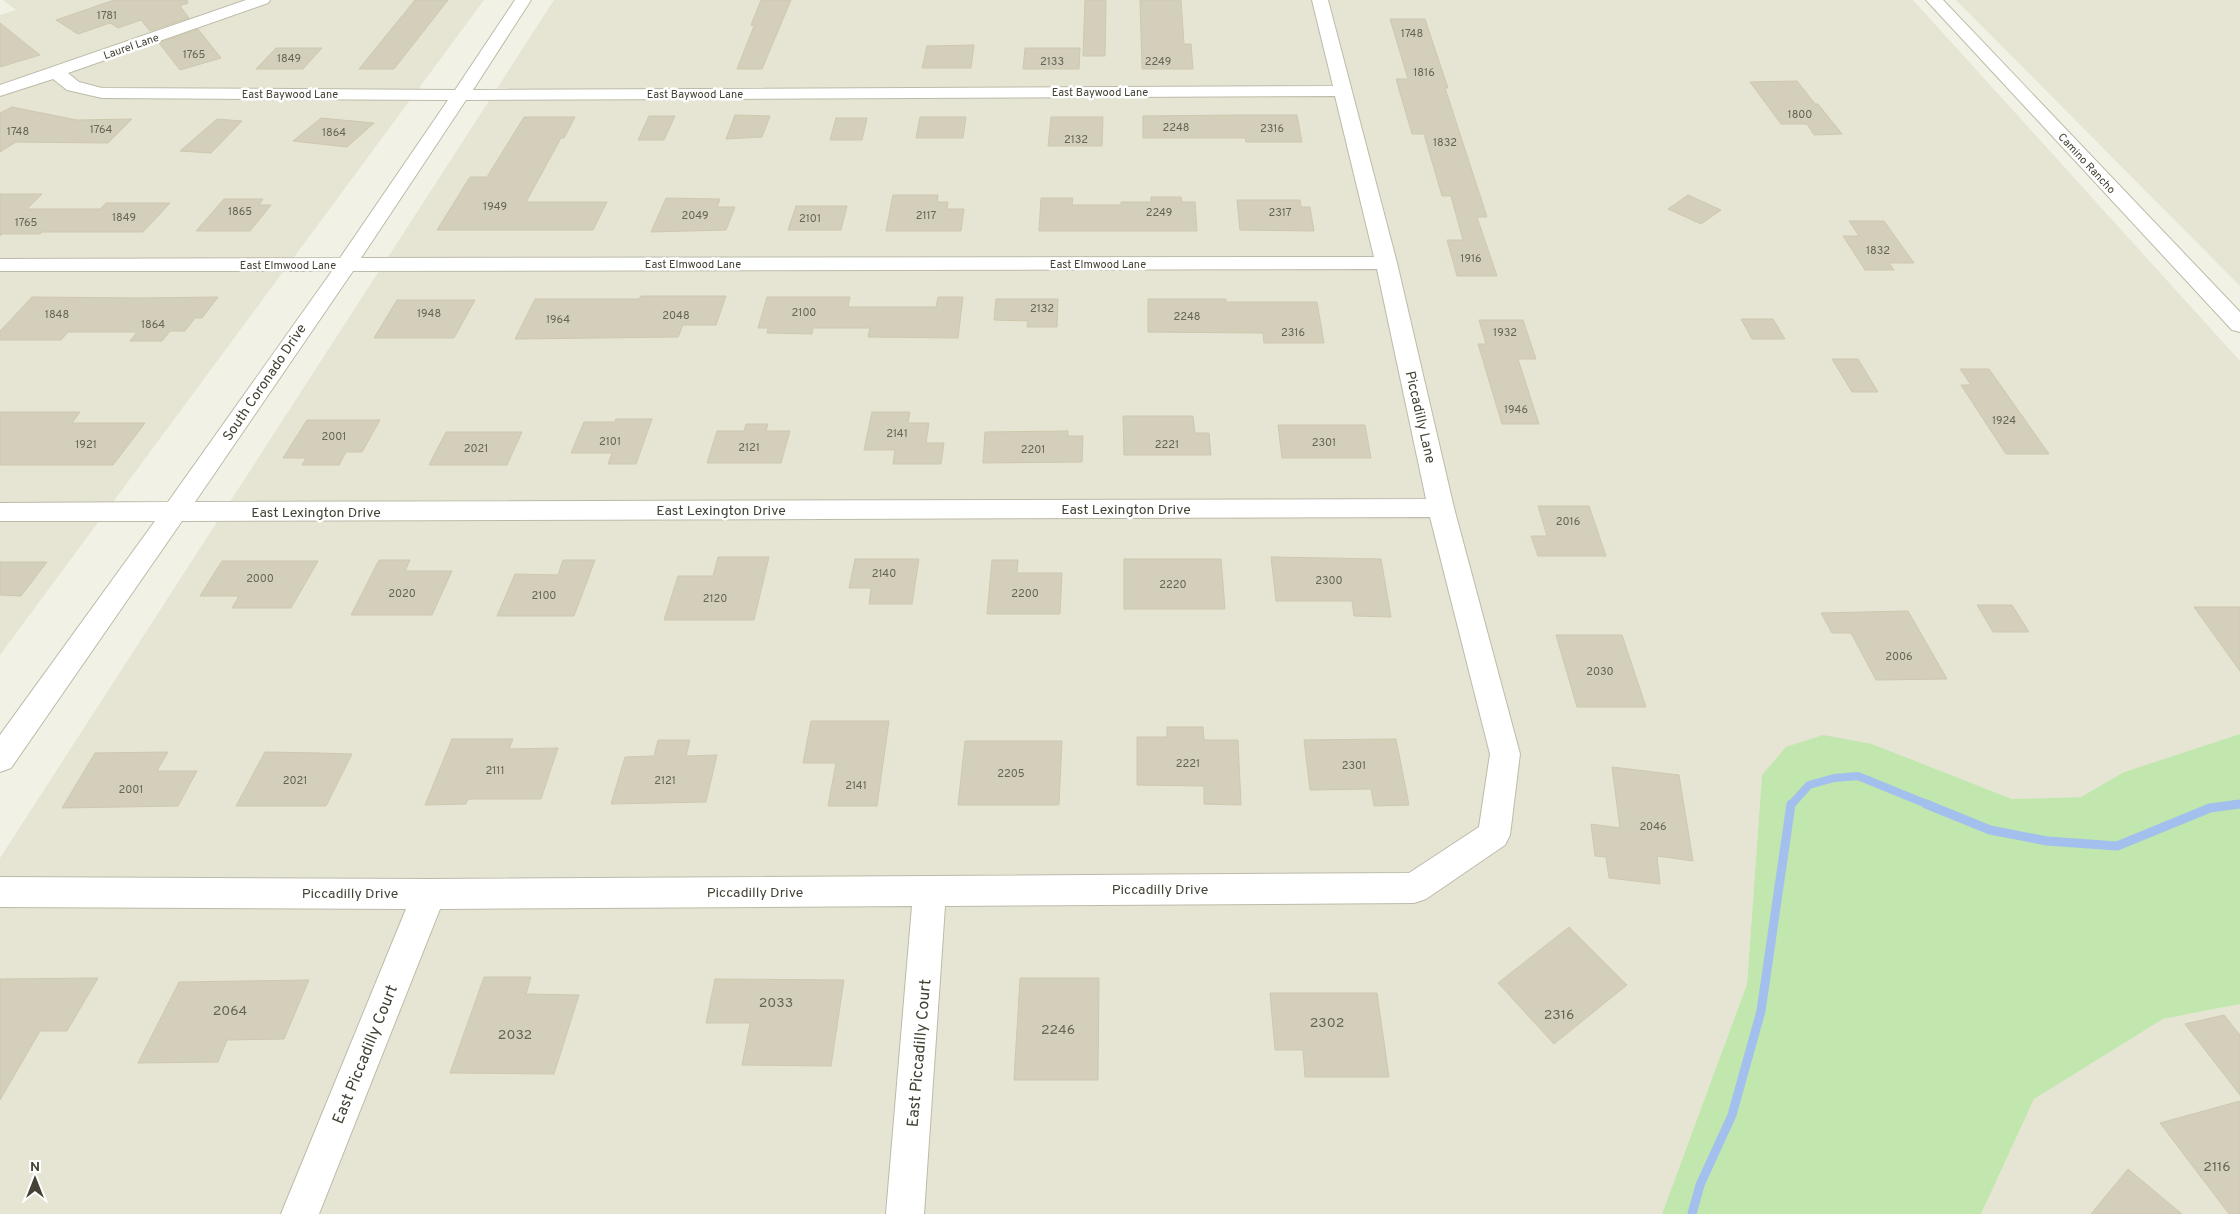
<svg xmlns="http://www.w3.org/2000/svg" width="2240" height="1214" font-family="Overpass,sans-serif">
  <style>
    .residential { fill: #e6e4d3 }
    .green { fill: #c1e6ae }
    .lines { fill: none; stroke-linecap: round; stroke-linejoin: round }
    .stream-far1 { stroke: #a2bfee; stroke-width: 8 }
    .stream { stroke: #a2bfee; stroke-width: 9 }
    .building { fill: #d3cfbb; stroke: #cec8ae }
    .minor-casing { stroke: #bdbba8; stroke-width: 2 }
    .minor { fill: #fff; fill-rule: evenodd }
    .labels { text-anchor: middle; stroke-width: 5; stroke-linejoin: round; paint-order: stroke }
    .number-label { font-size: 11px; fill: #686556 }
    .far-street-label { font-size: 11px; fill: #444235; stroke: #fff }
    .street-label { font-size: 14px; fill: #444235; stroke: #fff }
    .near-number-label { font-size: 14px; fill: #686556 }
    .near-street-label { font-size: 16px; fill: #444235; stroke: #fff }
  </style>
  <rect width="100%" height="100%" fill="#f2f1e5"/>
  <path class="residential" d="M3,0H484L0,655V15L16,10Z
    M554,0H1913L2240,361V734L2124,772L2081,797L2012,799L1872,744L1762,776L1747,984L1662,1214H0V858Z
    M1956,0H2240V286Z
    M2240,1004V1214H1981L2034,1099L2163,1019Z"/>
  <path class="green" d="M2240,734V1004L2163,1019L2034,1099L1981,1214H1662L1747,984L1762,775L1786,747L1823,735L1872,744L2012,799L2081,797L2124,772Z"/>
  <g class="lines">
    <path class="stream-far1" d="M1791,805L1809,785L1834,778L1858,776L1929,805
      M2232,805L2240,804"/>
    <path class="stream" d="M1926,804L1990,830L2047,841L2117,846L2210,808L2240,804
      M1692,1214L1700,1185L1732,1115L1761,1011L1791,804"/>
  </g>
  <path class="building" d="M114,0H187L188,3L180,6L189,18L150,31L141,20L118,28L110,23L78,34L56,20Z
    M415,0H448L394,69H359Z
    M761,0H791L762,69H737L754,26L751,25Z
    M1085,0H1106L1105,56H1083Z
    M1140,0H1181L1184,44H1191L1193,69H1142Z
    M1390,19H1425L1448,88H1445L1487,217H1477L1497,276H1457L1447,240H1463L1451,196H1442L1424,134H1412L1396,79H1408Z
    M0,23L40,55L0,67Z
    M198,29L221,58L180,70L159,43Z
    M974,45L971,68H922L927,46Z
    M276,48H322L303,69H256Z
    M1025,48H1080L1079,69H1023Z
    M1797,81L1815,104H1818L1842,134L1814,135L1807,124H1781L1750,82Z
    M12,107L77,120L132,119L108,143L16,142L0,152V113Z
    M735,115L770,116L762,137L726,139Z
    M1242,115H1297L1302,142H1246L1245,138H1143V116Z
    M649,116H675L664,140H638Z
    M524,117H575L564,138H561L526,202H607L593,230H437L470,177H487Z
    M920,117H966L963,138H916Z
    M1051,117H1103L1102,146H1048Z
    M321,118L374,123L347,147L293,141Z
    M836,118H867L862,140H830Z
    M217,119L242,121L211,153L180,151Z
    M0,194H42L27,209H100L106,203H170L143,232H42L40,234H2L0,236Z
    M893,195H938L937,202H948L947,209H964L961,231H886Z
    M1688,195L1721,210L1701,224L1668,209Z
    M1151,197H1181L1182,202H1195L1197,231H1039L1041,198H1073L1072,205H1121V202H1151Z
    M666,198L720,199L717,207H735L726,230L651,232Z
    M224,199H263L259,205H271L250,231H196Z
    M1237,200H1300L1301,207H1310L1314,231L1240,230Z
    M796,206H847L841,230H788Z
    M1849,221H1884L1914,263H1889L1894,270H1865L1843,236H1859Z
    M641,296H726L716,325H683L678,337L515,339L535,299H639Z
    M32,297L139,298L218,297L202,318H195L185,331H170L162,341H130L137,332H68L61,340H0V331Z
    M767,297H850L848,307H936L938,297H963L958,338L868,337L870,328H813L812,334L767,333L768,328H758Z
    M996,299H1058L1057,327H1027L1028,321L994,320Z
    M1148,299H1226V302H1317L1324,343H1264L1263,333L1148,332Z
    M397,300H475L454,338H374Z
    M1741,319H1773L1785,339H1752Z
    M1479,320H1523L1536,359H1518L1539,424H1502L1478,344H1486Z
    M1832,359H1858L1878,392H1852Z
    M1960,369H1989L2049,454H2006L1961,385H1971Z
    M0,412H80L72,423H145L113,465H0Z
    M872,412H910L908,423H929L926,443H944L941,464H893L895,450H864Z
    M1123,416H1193L1195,433H1209L1211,455H1124Z
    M616,419H652L636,464H608L612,453H571L584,422H615Z
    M307,420H380L362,452H346L339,465H302L306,458H283Z
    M746,424H768L766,431H790L781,463H707L717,431H744Z
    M1278,425H1365L1371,458H1282Z
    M1068,431V436H1083L1082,462L983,463L985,432Z
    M446,432H522L507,465H429Z
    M1538,506H1589L1606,556H1538L1531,536H1547Z
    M718,557H769L754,620H664L678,576H713Z
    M1271,557L1381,559L1391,617L1354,616L1352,601H1276Z
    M855,559H919L912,604H869L871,588H849Z
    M1124,559H1221L1225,609H1124Z
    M379,560H410L405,571H452L432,615H351Z
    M563,560H595L574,616H497L515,574L558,575Z
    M992,560H1018L1017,573H1062L1060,614H987Z
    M222,561H318L291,608H232L239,596H200Z
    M0,562H47L21,596L0,595Z
    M1977,605H2012L2029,632H1993Z
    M2194,607H2240V671Z
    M1908,611L1947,679L1876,680L1851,633H1832L1821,613Z
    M1556,635H1622L1646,707H1577Z
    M811,721H889L877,806H828L836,763H803Z
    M1167,727H1203L1204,740H1238L1241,805L1204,804V786L1137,785V737H1167Z
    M452,739H513L509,749L558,748L541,799H468L466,804L425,805Z
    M1396,739L1409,805L1374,806L1371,789L1310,790L1304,740Z
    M658,740H690L686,756L717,755L706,802L611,804L625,757L654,756Z
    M965,741H1062L1059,805H958Z
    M168,752L157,771H197L178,806L62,808L95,753Z
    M265,752L320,753L352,754L326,806H236Z
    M1612,767L1679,775L1693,861L1657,856L1660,884L1609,878L1606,857L1595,856L1591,824L1620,828Z
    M1569,927L1627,985L1554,1044L1498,983Z
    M484,977H531L526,994L579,995L554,1074L450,1073Z
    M98,978L67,1031H40L0,1100V979Z
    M1020,978H1099L1098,1080H1014Z
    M715,979L844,980L831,1066L742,1065L750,1023H706Z
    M309,980L284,1039L227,1040L218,1062L138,1063L179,982Z
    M1270,993H1377L1389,1077H1305L1303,1050H1275Z
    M2224,1015L2240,1035V1095L2185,1024Z
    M2240,1101V1214H2229L2160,1123Z
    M2128,1169L2182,1214H2091Z"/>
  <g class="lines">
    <defs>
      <path id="minor" d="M246,0H270L268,3L68,73L79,82L102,88L455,90L515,0H531L473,90L1333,86L1312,0H1328L1397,263L1454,508L1520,754L1510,835L1505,845L1426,899L1414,903L945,906L924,1214H886L912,906L440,909L319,1214H281L406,909L0,907V877L429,879L1409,873L1479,827L1490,754L1430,517L182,521L11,768L0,772V735L155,521H0V503L168,502L332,271H0V259L340,258L448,100L102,98L67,90L53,79L0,96V85ZM1335,96L1374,257L361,258L466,100ZM1377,269L1426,499L195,502L353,271Z
        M1926,0H1943L2240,312V332L2232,330Z"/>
    </defs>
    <use href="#minor" class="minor-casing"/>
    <use href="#minor" class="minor"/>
  </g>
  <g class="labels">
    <g class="number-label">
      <text x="107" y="19">1781</text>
      <text x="1412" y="37">1748</text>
      <text x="194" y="58">1765</text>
      <text x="289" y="62">1849</text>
      <text x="1052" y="65">2133</text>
      <text x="1158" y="65">2249</text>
      <text x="1424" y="76">1816</text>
      <text x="1800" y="118">1800</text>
      <text x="1176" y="131">2248</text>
      <text x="1272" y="132">2316</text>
      <text x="101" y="133">1764</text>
      <text x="18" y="135">1748</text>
      <text x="334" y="136">1864</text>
      <text x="1076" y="143">2132</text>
      <text x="1445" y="146">1832</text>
      <text x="495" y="210">1949</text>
      <text x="240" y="215">1865</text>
      <text x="1159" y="216">2249</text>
      <text x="1280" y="216">2317</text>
      <text x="695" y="219">2049</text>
      <text x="926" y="219">2117</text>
      <text x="124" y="221">1849</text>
      <text x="810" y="222">2101</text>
      <text x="26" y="226">1765</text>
      <text x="1878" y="254">1832</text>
      <text x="1471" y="262">1916</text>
      <text x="1042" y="312">2132</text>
      <text x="804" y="316">2100</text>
      <text x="429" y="317">1948</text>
      <text x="57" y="318">1848</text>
      <text x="676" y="319">2048</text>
      <text x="1187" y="320">2248</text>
      <text x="558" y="323">1964</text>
      <text x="153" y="328">1864</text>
      <text x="1293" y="336">2316</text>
      <text x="1505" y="336">1932</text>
      <text x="1516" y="413">1946</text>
      <text x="2004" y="424">1924</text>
      <text x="897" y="437">2141</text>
      <text x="334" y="440">2001</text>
      <text x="610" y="445">2101</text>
      <text x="1324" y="446">2301</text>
      <text x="86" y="448">1921</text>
      <text x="1167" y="448">2221</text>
      <text x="749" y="451">2121</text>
      <text x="476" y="452">2021</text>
      <text x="1033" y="453">2201</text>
      <text x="1568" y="525">2016</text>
      <text x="884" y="577">2140</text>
      <text x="260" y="582">2000</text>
      <text x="1329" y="584">2300</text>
      <text x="1173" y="588">2220</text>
      <text x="402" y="597">2020</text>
      <text x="1025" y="597">2200</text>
      <text x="544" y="599">2100</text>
      <text x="715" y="602">2120</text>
      <text x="1899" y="660">2006</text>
      <text x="1600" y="675">2030</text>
      <text x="1188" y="767">2221</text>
      <text x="1354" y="769">2301</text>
      <text x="495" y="774">2111</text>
      <text x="1011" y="777">2205</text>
      <text x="295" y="784">2021</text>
      <text x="665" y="784">2121</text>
      <text x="856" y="789">2141</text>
      <text x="131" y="793">2001</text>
      <text x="1653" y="830">2046</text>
    </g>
    <g class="far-street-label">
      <text transform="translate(131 46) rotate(-19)" y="4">Laurel Lane</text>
      <text x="1100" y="96">East Baywood Lane</text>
      <text x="290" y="98">East Baywood Lane</text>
      <text x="695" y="98">East Baywood Lane</text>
      <text transform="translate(2087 163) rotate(47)" y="4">Camino Rancho</text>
      <text x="693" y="268">East Elmwood Lane</text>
      <text x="1098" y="268">East Elmwood Lane</text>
      <text x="288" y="269">East Elmwood Lane</text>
    </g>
    <g class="street-label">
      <text transform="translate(264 382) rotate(-56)" y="5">South Coronado Drive</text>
      <text transform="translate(1421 417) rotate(77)" y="5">Piccadilly Lane</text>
      <text x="1126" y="514">East Lexington Drive</text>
      <text x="721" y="515">East Lexington Drive</text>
      <text x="316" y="517">East Lexington Drive</text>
      <text x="1160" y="894">Piccadilly Drive</text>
      <text x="755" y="897">Piccadilly Drive</text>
      <text x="350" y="898">Piccadilly Drive</text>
    </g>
    <g class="near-number-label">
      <text x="776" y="1007">2033</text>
      <text x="230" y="1015">2064</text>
      <text x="1559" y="1019">2316</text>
      <text x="1327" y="1027">2302</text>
      <text x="1058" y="1034">2246</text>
      <text x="515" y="1039">2032</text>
      <text x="2217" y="1171">2116</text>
    </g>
    <g class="near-street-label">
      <text transform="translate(918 1053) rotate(-85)" y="6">East Piccadilly Court</text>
      <text transform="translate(364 1054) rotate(-68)" y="6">East Piccadilly Court</text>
    </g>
  </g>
  <g transform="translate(35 1179)" stroke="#ffffff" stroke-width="4" paint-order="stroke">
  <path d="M0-4L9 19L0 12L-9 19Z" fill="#444235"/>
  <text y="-8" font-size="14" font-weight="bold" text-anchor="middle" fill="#444235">N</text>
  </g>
</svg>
